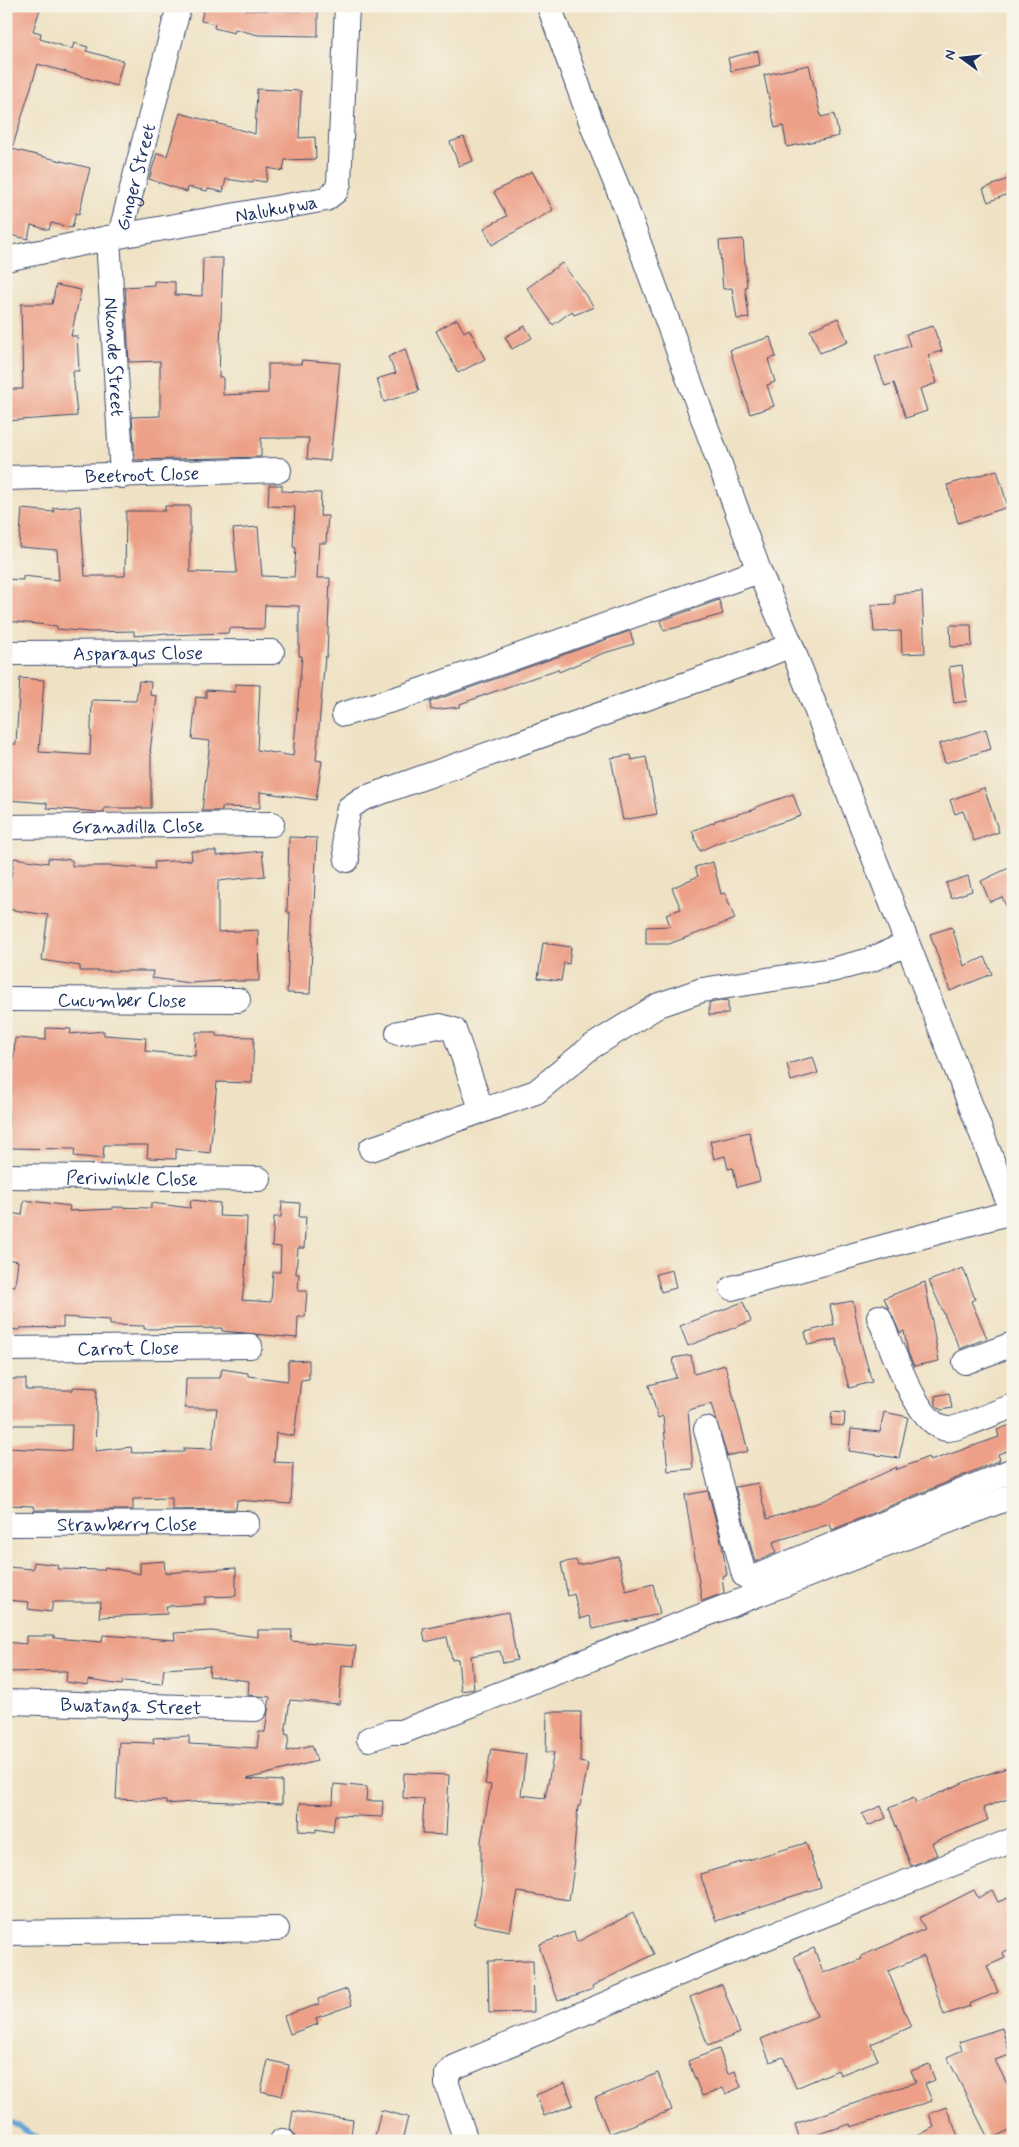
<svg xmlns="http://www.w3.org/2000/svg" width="1019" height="2147" font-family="Mynerve,sans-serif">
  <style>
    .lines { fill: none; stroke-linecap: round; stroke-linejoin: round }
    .stream { stroke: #65a3d7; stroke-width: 5 }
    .building { fill: #eda087 }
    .minor-casing { stroke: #3b4a6d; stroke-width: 26 }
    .minor { stroke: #fff; stroke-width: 24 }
    .labels { text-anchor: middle; stroke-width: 5; stroke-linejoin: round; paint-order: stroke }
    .street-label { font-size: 19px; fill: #1b2f5e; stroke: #f7f3e8 }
  </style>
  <rect width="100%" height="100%" fill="#f7f3e8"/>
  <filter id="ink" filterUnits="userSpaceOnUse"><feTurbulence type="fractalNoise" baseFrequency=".02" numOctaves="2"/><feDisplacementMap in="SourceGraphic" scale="10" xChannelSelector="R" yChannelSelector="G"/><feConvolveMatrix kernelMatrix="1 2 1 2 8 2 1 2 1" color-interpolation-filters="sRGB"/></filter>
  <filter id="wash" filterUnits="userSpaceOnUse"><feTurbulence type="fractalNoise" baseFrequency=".0096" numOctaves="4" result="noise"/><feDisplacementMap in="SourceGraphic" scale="20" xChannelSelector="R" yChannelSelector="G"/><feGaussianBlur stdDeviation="1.12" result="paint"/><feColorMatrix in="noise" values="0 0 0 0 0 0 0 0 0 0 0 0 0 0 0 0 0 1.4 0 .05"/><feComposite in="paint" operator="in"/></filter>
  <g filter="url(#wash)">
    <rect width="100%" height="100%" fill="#efe2c4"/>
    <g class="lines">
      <path class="stream" d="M6,2119L43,2141"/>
    </g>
    <g id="blocks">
      <path class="building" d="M6,6H41L33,31L41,33L40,39L72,49L74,43L88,47L86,51L123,61L116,86L38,64L12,149L90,168L79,214L76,213L72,228L51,223L49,230L31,225L28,239L6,234Z
        M204,6H247L246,10L318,11V36L258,35L235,29L234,33L214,28L215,24L201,21Z
        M758,51L760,65L731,71L728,58Z
        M809,65L821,117L834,114L839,136L787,147L783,126L775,128L764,75Z
        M257,89L301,91L299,138L315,137L316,159L285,160L283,171L268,168L266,182L253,180V183L226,179L223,192L208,189L207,191L188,187L187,192L149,179L157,153L167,156L180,113L255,134Z
        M464,137L473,161L459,166L450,142Z
        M532,171L553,210L492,245L484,228L507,216L494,192Z
        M1013,177V192L988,202L983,189Z
        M743,239L747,287H745L749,318L737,319L732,288L723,289L719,241Z
        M203,258H223L219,377H223V395L268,393V364H301L302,360L340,363L330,461L307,459L309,438H261V457L135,460L132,417L160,416V361L129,362L125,287L154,285V281L175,282V295L202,296Z
        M562,263L594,307L574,315L572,311L553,325L527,288Z
        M56,285L81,290L71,336H77L79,371H73L77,416L6,421V389H23L21,304H52Z
        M838,318L848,342L820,353L810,330Z
        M457,319L464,332L469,329L485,359L458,373L436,331Z
        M525,326L532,338L512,349L505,337Z
        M933,326L942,351L928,355L937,383L920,389L927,411L906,418L894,383L885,386L875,357L910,346L906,334Z
        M770,337L776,357L768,359L775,382L767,385L774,406L750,414L730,350Z
        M405,349L419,391L384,402L377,379L396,373L388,357Z
        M997,470L1008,507L958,523L947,485Z
        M269,485H282V491L321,493L320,516H328L326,543H319L317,578H330L327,657H325L316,760L322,761L316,800L260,792V808L222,807V811H202L210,741L192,739L196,697L206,698V690L235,692V684L260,685L257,750L293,756L302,656H299V606L265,605L264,629L229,628L228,633L167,635V633L134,636V631L90,632L57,629V626L6,621V579L23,580V576L59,580L57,550L19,547L22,509L54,512L53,508L80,506L85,576H125L126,511H165V506H190V572L237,573L233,529L258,527L262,576L294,577L296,548L293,547L295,507L268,506Z
        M922,592L925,653L902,654L901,631L874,632L872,605L895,604V594Z
        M719,600L723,614L664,631L660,621Z
        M950,625H971L972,646L951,647Z
        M630,631L634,644L601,654L559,672L558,669L507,687L460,704V707L431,710L430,702Z
        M962,665L967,701L954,703L949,667Z
        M20,678L44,680L39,752L90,755L92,700L136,701L139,681L151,682L150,695L157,696L150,752H151V808H104V812H101L47,808V803L6,800V744H16Z
        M986,729L991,749L945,763L939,744Z
        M631,755L632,760L646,757L657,814L623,820L611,758Z
        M984,788L999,832L974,841L963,811L955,814L950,800Z
        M793,794L801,816L717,843L700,851L692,831L715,822L714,821L756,809V807Z
        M289,837L317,838L310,994L287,993L290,912H287Z
        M191,851H216V856L262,851L265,876L218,881V932L258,930L259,981H235V980L190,983L152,978L153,971H80V966L42,960L48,915L6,909L14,858L48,863V858L72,860V866H111L155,869L154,862L192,860Z
        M713,862L721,894L725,893L735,919L669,944H646V927L670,926L666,914L681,909L672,888L698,876L695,867Z
        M1013,866V921L1002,897L990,902L981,881Z
        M968,876L972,891L951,898L946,883Z
        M952,927L964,966L985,957L992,974L950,991L930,934Z
        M543,943L571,947L569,964L564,963L561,981L538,978Z
        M728,1000V1014L709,1015V1003Z
        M46,1028L71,1029L70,1034L104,1031V1035L146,1038L145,1051L195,1056L196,1032H216V1036L254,1037L252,1083L217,1082L210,1153L176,1149V1159L147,1158L148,1145H104L103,1159L74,1156L75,1149L8,1148L9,1094H11L15,1038L46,1040Z
        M813,1057L818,1073L791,1081L787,1064Z
        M749,1132L760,1181L737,1187L733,1168L728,1169L725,1156L714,1159L710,1141Z
        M24,1200L70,1206L69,1211L113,1209V1207L151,1208V1203L190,1208L191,1200L220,1203L219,1216L247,1217L245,1279L242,1300L271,1302L273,1272H280L281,1247L272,1246L274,1217H281L282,1202L300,1203L299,1217H306L304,1248H298L296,1274H299L298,1291H307L305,1317H298L297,1338L222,1331V1328L144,1329V1326L110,1325V1320L63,1317V1327L20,1328V1330L6,1329V1285L15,1286L18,1261L6,1259V1232L10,1213L22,1215Z
        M963,1268L975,1299L971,1301L987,1338L960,1349L929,1281Z
        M672,1270L676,1288L661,1292L656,1274Z
        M925,1282L939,1361L914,1366L908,1353L904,1331L900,1333L884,1298Z
        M853,1301L860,1339L872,1382L849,1388L836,1339L808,1345L805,1332L834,1325L830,1305Z
        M743,1302L751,1321L688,1346L680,1326Z
        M691,1355L694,1374L725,1365L748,1451L727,1456L711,1404L688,1410L693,1469L668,1471L663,1416L658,1418L649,1385L676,1378L673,1358Z
        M309,1360V1379L301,1380L294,1436L276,1433L274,1462L293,1463L291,1504L237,1500L236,1509L172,1510V1498L133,1499V1510H34L33,1506L6,1505V1448L71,1451L72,1425H6V1379H26V1390H73V1387L97,1388L95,1451L131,1447L132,1453L184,1452V1448L212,1449L217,1408H185L186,1378H220L222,1369L248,1373V1376L288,1381V1361Z
        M949,1393L952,1408L941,1410L936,1405L935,1396Z
        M832,1412L845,1413L844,1426L831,1425Z
        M884,1412L908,1417L899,1458L849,1451L851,1429L880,1432Z
        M1013,1424V1449L998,1454L1000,1460L832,1530L830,1524L773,1542L776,1553L755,1562L735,1487L758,1483L767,1519L821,1502L897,1467L896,1470L928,1457L930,1461L999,1437L997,1430Z
        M708,1491L722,1545L727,1575L722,1576L724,1593L702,1601L685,1495Z
        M618,1556L626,1591L653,1584L660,1614L593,1629L590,1616L580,1619L574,1594L568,1596L561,1563L576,1560L578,1565Z
        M164,1561L165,1573L236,1568V1596L205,1597V1604L166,1606L167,1614L99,1617L101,1602H53L51,1612L28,1609L29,1602L6,1600V1567L33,1569L34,1562L58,1565L57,1569L104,1570L105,1567L140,1574V1563Z
        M508,1612L517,1660L503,1663L500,1651L471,1656L474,1689L461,1691L458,1659L452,1660L447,1637L425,1642L423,1629Z
        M258,1630H292L291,1641L356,1646L354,1666L342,1665L339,1704L290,1700L285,1734L289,1735L287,1751L312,1745L317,1761L247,1779L282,1781V1804L205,1801L166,1804V1801L116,1799L119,1742L154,1743L153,1738L189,1736V1744L257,1748L259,1732H265L270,1697L248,1695L249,1681L209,1676L210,1666L164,1669L162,1684L123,1681L122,1685L88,1680V1685L66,1682L67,1671L6,1672V1642L26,1644V1636H54V1638L102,1642L103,1635L175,1640L174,1633L212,1631L258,1637Z
        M547,1712H581L580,1762L588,1764L580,1806H578L573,1860H575L569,1900L518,1892L510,1931L474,1924L481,1890V1841L491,1785L485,1784L491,1749L526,1754L521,1795L545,1798L554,1752H546Z
        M1013,1766V1797L983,1808L988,1820L932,1843L937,1855L911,1866L889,1808L914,1798L916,1803L972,1779Z
        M404,1773L449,1775L446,1835L422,1834L424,1799L403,1798Z
        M334,1784L367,1787L366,1801H383L382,1817L335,1815L333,1832L316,1829V1832L299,1831L300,1803L333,1804Z
        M881,1806L886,1818L868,1826L862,1814Z
        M806,1843L821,1887L716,1921L700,1874Z
        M974,1890L978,1898L992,1890L998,1902L1013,1896V1948L1003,1952L1005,1958L987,1966L998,1992L969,2004L970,2006L944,2015L924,1956L888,1971L911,2027L871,2044L878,2060L840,2075L838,2070L796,2088L783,2057L770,2062L761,2039L817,2016L794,1956L814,1948L823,1973L862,1959L861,1956L925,1929L919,1918Z
        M633,1913L654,1954L592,1986L593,1989L558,2001L540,1949V1944L574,1932L577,1942Z
        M533,1960L534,2012L489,2013L488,1961Z
        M722,1984L740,2033L708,2046L690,1997Z
        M347,1989L352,2005L316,2018L318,2024L290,2034L284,2016L319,2004L318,1999Z
        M1002,2028L1010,2055L995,2060L1013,2096V2128L989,2140L947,2057L962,2050L959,2042Z
        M719,2049L728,2074L735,2071L741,2087L726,2094L723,2088L702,2096L688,2061Z
        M268,2060L289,2065L282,2096L261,2091Z
        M929,2064L935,2080L925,2084L932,2101L851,2127L850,2124L800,2140L795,2124L916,2082L911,2071Z
        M658,2073L672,2110L609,2134L595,2098Z
        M565,2083L573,2105L544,2116L536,2095Z
        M946,2107L960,2141H908L934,2127L929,2114Z
        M381,2110L408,2117L402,2141H374Z
        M293,2111L353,2120L350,2141H297L295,2135L290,2129Z"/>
    </g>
  </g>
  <g filter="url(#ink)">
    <use href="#blocks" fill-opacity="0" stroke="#3b4a6d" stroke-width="1"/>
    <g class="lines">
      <defs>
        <g id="minor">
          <path d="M549,6L596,135L626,208L759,571L791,645L1013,1214"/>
          <path id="s1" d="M120,235L179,6"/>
          <path id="s2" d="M108,238L122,476"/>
          <path id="s3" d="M6,259L108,238L326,199L336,191L339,183L347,6"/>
          <path id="s4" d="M6,478L279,470"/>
          <path id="s5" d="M6,653L272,652"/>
          <path d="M344,714L402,697L759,571"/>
          <path id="s6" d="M6,827L272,824"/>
          <path d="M347,860L344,832L349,808L362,799L757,659L791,645"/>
          <path id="s7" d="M6,999L238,1000"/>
          <path d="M398,1033L440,1026L454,1030L482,1111"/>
          <path d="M371,1149L536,1092L591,1047L659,1005L702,990L832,970L870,960L907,944"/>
          <path id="s8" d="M6,1176L259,1179"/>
          <path d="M732,1288L1012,1212"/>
          <path d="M879,1317C891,1344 916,1425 947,1429C957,1430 1001,1410 1013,1406"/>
          <path id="s9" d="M6,1349L250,1346"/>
          <path d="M965,1362L1013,1344"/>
          <path d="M706,1429L744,1575L750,1579L1013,1470"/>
          <path id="s10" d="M6,1524L247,1523"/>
          <path id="s11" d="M6,1702L255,1709"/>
          <path d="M369,1739L390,1732H401L1013,1496"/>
          <path d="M6,1933L277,1929"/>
          <path d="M282,2141H283"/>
          <path d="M466,2141L447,2084V2074L455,2067L730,1952L1013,1840"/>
        </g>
      </defs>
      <use href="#minor" class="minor-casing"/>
      <use href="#minor" class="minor"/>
    </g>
  </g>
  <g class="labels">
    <g class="street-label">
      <text dy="7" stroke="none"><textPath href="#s1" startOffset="60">Ginger Street</textPath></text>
      <text dy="7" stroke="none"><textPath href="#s3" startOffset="275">Nalukupwa</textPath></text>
      <text dy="7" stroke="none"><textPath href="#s2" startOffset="119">Nkonde Street</textPath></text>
      <text dy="7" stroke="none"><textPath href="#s4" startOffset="136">Beetroot Close</textPath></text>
      <text dy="7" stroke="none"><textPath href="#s5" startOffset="132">Asparagus Close</textPath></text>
      <text dy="7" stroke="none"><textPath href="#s6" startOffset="132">Granadilla Close</textPath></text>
      <text dy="7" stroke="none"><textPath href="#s7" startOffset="116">Cucumber Close</textPath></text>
      <text dy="7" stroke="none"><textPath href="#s8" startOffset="126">Periwinkle Close</textPath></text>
      <text dy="7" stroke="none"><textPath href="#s9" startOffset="122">Carrot Close</textPath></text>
      <text dy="7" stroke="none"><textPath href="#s10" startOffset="121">Strawberry Close</textPath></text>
      <text dy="7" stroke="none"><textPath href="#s11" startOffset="125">Bwatanga Street</textPath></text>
    </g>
  </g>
  <rect width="1019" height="2147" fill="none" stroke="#f7f3e8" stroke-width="25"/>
  <g transform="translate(962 58) rotate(285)" stroke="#f7f3e8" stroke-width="4" paint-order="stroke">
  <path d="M0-4L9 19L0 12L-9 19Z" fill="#1b2f5e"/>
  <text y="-8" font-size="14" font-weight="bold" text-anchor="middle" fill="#1b2f5e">N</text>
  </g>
</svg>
